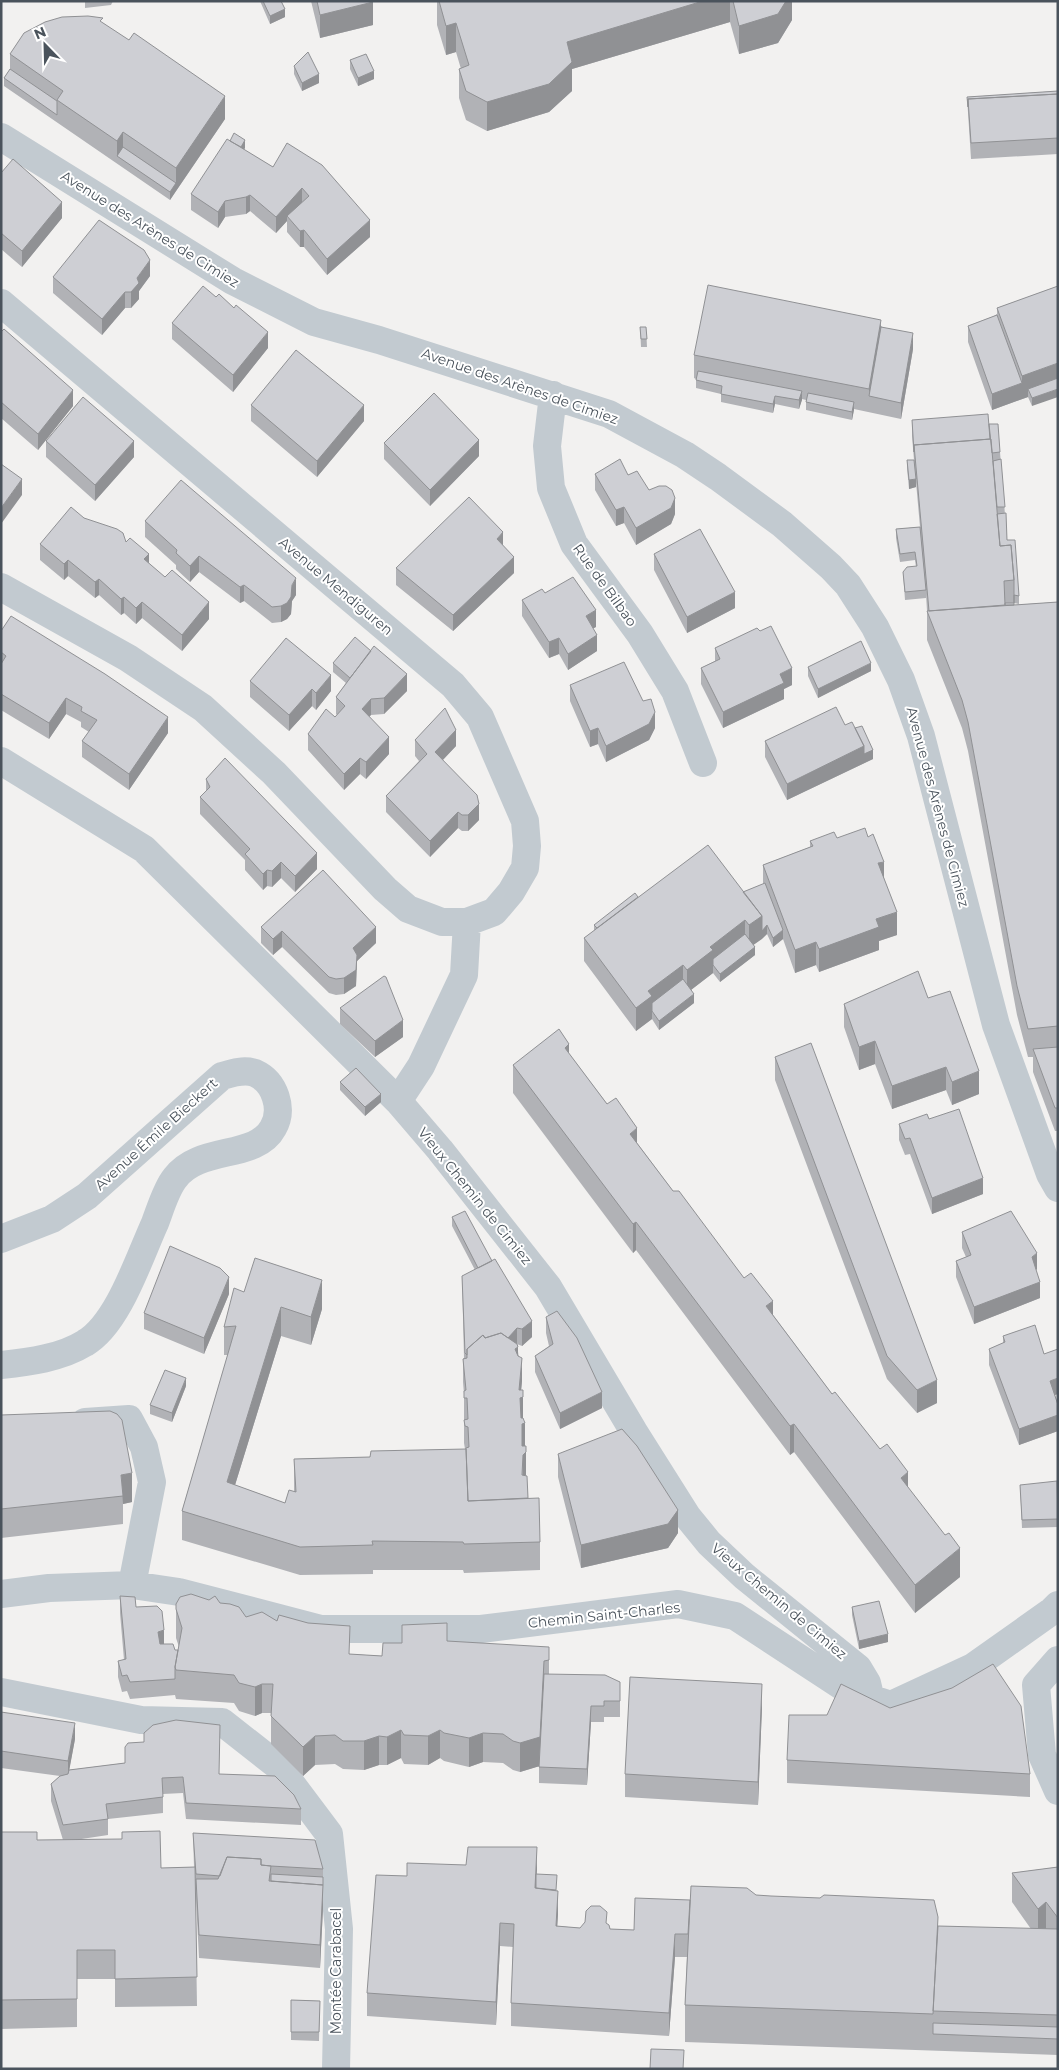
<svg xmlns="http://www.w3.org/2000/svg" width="1059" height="2070" font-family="Montserrat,sans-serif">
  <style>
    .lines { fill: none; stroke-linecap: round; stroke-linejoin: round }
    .minor { stroke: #c2cad0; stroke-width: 28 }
    .wall { fill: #b1b2b6 }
    .shaded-wall { fill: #909194 }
    .building { fill: #cecfd4; stroke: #909194 }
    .labels { text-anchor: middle; stroke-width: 4; stroke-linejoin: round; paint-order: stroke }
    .street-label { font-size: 14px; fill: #4a535c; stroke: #fff }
  </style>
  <rect width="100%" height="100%" fill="#f2f1f0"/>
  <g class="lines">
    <path class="minor" d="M1,137L233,281L314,322L379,340L609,414L685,455L718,477L782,524L831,567L848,585L875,627L901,680L921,736L996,1025L1050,1174L1058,1188
      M1,303L453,685L480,717L525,821L527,846L525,868L511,892L494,912L467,922H442L408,909L385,889L274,773L203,708L128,658L1,587
      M553,395L547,446L551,488L574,544L640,634L675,691L703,763
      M1,761L144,849L398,1101L440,1150L548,1287L634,1432L687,1516L709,1543L744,1576L858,1668L867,1683L871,1700
      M398,1101L421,1066L464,975L467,922
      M1,1239L52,1219L87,1196L222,1076C232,1073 244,1069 255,1073C275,1082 284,1109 273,1128C256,1160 199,1145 175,1178C166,1189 160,1210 155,1223C139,1258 118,1324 85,1343C61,1358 29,1362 1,1365
      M85,1422L129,1419L144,1447L152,1482L132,1585
      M1,1594L49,1588L132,1585L179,1592L321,1629H481L678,1604L735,1616L851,1692L891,1705L973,1667L1052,1611L1058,1605
      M1058,1660L1036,1685L1042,1755L1058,1791
      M1,1692L141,1720L222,1722L278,1766L329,1834L339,1929L336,2069"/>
  </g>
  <path class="wall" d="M85,1H113L111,5L85,8Z
    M260,1H281L285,17L270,24Z
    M311,1H373V25L320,38Z
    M437,1H792V20L778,43L739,54L730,22L572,69V91L549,112L487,131L466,120L459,98V69H461L456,52L446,55L437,25Z
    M103,23L225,119L170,200L4,86V78L10,69V54Z
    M350,60L374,79L358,86L350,69Z
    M294,66L319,83L302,91L294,74Z
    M1058,91V154L971,159L967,97Z
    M245,148L244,150L273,167L370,237L327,275L304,247H300L287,232V221L276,233L250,211L246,214L225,217L218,228L191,210V194Z
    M1,173L62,218L22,267L1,249Z
    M150,276L139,291V299L131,308H125L102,335L53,293V277Z
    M1058,286L1032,406L1028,397L992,410L968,342V326L994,316L997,314V308Z
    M172,323L268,348L233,392L172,339Z
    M881,326L913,349L901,419L854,409L852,420L806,410V400L802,399L799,409L775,404L773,413L721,402V394L696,388V379L694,378V355Z
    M640,327H646L647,347H641Z
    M1,332L73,406L38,450L1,418Z
    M251,405L364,421L317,477L251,421Z
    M912,420L989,424L1000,452L1007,540L1019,596V604L1014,603V605L1058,602V1131H1055L1033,1072V1057H1028L1017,1015L968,751L962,728L927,640V611L926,594V598L905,600L903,572L916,567L915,560L900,562L896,538V529L920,527L916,482V487L909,489L907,468V460H914L912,436Z
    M46,441L134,457L95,501L46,457Z
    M384,443L479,456L430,506L384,459Z
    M595,474L628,475L649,490L675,514L671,524L636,545L624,523L616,526L595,490Z
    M84,518L126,542L209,619L182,651L142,618L136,624L124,613L121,615L99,595L95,598L68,576L64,580L40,560V544Z
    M145,521L296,595L292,601L291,614L287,619L281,622L272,623L244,601L240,603L199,572L190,582L176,569V565L145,537Z
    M503,546L514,573L453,631L396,585V568Z
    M654,554L735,608L687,633L654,570Z
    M545,593L596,627L593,628L597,651L568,670L559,654L549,658L522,616V600Z
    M1,631L168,733L129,790L82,757V741L89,732L81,727V722L66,714L49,739L1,710Z
    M715,648L792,685L784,689V699L723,728L701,684V668L715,661Z
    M333,663L407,691L384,714L371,715L369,716L389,754L366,779L360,774L344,790L308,750V734L335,717L337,715L336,714V697L346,683L333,672Z
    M808,667L871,671L818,698L808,676Z
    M250,681L331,691L316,710L312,706L289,731L250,697Z
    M570,685L655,728L649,740L606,762L598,744L590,747L570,701Z
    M845,725L855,728L873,759L787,800L765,757V741Z
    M415,740L456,746L443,760L479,820L468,831H462L458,828L430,857L386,812V796L419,761L415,756Z
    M206,779L317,869L295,892L281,878L272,887L267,886L263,890L245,870V860L200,814V797L206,791Z
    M837,838L884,878L897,935L879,941V950L819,972L816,965L795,973L783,939L773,947L767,934L753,945L755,955L720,982L713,973L691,990L694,1003L659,1030L652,1019L636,1031L584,961V938L594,931V925L638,897L743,892L763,884V865L810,847V841Z
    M261,927L376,943L357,961L356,986L344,994L336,995L329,993L282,947L273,955L261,943Z
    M928,998L979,1094L952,1105L946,1090L892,1109L875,1064L859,1070L844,1027V1004Z
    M340,1008L403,1037L375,1057L340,1024Z
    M569,1054L637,1143L673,1191L773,1315L832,1394L908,1487L960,1577L915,1613L794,1452L790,1455L636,1250L633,1253L513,1093V1065Z
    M775,1057L937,1403L917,1413L887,1379L775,1080Z
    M340,1082L381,1102L365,1116L340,1090Z
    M929,1119L983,1194L932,1214L910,1154L905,1155L899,1140V1124Z
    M452,1217L532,1337L522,1346L517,1344L522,1381L521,1390L523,1418L526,1475L525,1476L528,1498L540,1542V1570L464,1573L463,1570H373V1574L300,1575L182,1540V1511L228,1355H224V1327L244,1292L322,1309L311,1345L281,1336L235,1485L285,1503L294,1491V1459L370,1457L465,1449L464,1443V1394L463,1382V1359L464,1358L462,1276L475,1270L452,1226Z
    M962,1232L1037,1269L1036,1270L1040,1298L974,1324L956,1277V1261L966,1257L962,1248Z
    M229,1294L204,1354L144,1329V1313Z
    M546,1317L602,1408L560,1429L535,1372V1356L549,1346L546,1333Z
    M1003,1336L1055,1395L1058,1405V1431L1019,1445L989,1365V1349L1003,1343Z
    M186,1386L172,1422L150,1414V1405Z
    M1,1415L132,1502L123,1504V1524L1,1538Z
    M558,1454L678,1533L668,1548L581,1568L558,1477Z
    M1020,1485L1058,1490V1527L1022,1528Z
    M120,1596L136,1607L164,1644L175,1650H178L179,1647L176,1638V1609L220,1603L246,1617L277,1621L350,1654L382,1656L402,1643L447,1641L549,1660V1674L620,1698V1717H604V1722H591L587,1785L539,1783V1766L520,1772L513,1770L503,1763L483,1762L469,1767L444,1761L440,1758L428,1765L404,1764L401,1758L387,1765H379L364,1770L343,1769L335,1764L315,1765L303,1776L271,1744V1713H262L255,1716L239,1711L234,1703L176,1699L175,1695L130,1699L127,1691L122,1692L118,1677V1661L124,1660L120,1613Z
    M852,1607L888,1642L859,1649L852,1615Z
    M762,1707L758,1805L625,1797V1774Z
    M890,1708L1030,1774V1797L787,1783V1760L827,1715Z
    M1,1712L75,1739L69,1770L125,1763V1747L219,1775L301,1809V1825L186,1819L183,1793L163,1794V1813L108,1819V1835L75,1840L161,1868L194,1867L193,1833L323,1869V1908L320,1968L199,1958L195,1880L197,2006L115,2007V1979H77V2027L1,2029V1832L37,1840H63L51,1801V1784L60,1776L1,1768Z
    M1058,1867V2055L685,2042V2005L687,1957H675L669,2036L511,2026V2003L513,1947L500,1946L496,2025L367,2016V1993L407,1876L537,1874L557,1891L558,1914L557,1926L580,1928L607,1924L610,1929L634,1930L690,1900L756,1895L938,1926L1031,1929L1012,1902V1873Z
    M291,2000L320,2001L319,2041L291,2040Z"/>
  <path class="shaded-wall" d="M703,1H730V22L572,69V91L549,112L487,131V102L567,42Z
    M786,1H792V20L778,43L739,54V26Z
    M373,2V25L320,38V15Z
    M285,9V17L270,24V16Z
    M456,23V52L446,55V26Z
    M374,71V79L358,86V78Z
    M319,74V83L302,91V83Z
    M225,96V119L176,191V168Z
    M123,132V155L117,156V141Z
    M245,140V148L237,161V153Z
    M176,183V191L170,200V192Z
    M302,188V204L287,216V221L276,233V217Z
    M250,195V211L246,214V197Z
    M225,201V217L218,228V212Z
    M62,202V218L22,267V251Z
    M370,220V237L327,275V259Z
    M304,230V247H300V231Z
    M150,260V276L139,291V299L131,308V292L137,278Z
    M125,292V308L102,335V319Z
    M881,320V334L869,396V389Z
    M268,332V348L233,392V375Z
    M913,333V349L901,419V403Z
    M1058,363V386L1028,389V397L992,410V394L1022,383V376Z
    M1058,389V397L1032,406V398Z
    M73,390V406L38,450V434Z
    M802,391V400L799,409V400Z
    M775,396V404L773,413V404Z
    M854,402V410L852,420V412Z
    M364,405V421L317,477V461Z
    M479,440V456L430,506V490Z
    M134,441V457L95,501V485Z
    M22,479V495L1,524V508Z
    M916,479V487L909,489V480Z
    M675,498V514L671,524L636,545V528Z
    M624,507V523L616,526V510Z
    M503,532V548L497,539Z
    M149,554V570L144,559Z
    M199,556V572L190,582V566Z
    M514,557V573L453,631V615Z
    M68,560V576L64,580V564Z
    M296,578V595L292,601L291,614L287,619L281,622V606Z
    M99,579V595L95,598V582Z
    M244,585V601L240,603V587Z
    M735,592V608L687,633V617Z
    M124,597V613L121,615V599Z
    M142,602V618L136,624V608Z
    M209,602V619L182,651V635Z
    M596,610V627L586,632V616Z
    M597,635V651L568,670V654Z
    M559,638V654L549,658V642Z
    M871,663V671L818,698V689Z
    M792,668V685L784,689V699L723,728V712L780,674Z
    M407,674V691L384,714V698Z
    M331,675V691L316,710V693Z
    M312,689V706L289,731V715Z
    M66,698V714L49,739V723Z
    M371,699V715L362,725V709Z
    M655,712V728L649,740L606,762V746Z
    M168,717V733L129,790V774Z
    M598,728V744L590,747V731Z
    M456,730V746L435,768V752Z
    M389,737V754L366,779V762Z
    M864,746L873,750V759L787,800V784Z
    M360,758V774L344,790V774Z
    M479,804V820L468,831V815Z
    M458,812V828L430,857V841Z
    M317,853V869L295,892V876Z
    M281,862V878L272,887V871Z
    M884,862V885L878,863Z
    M267,870V886L263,890V874Z
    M897,912V935L879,941V950L819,972V949L876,919Z
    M762,916L767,925V934L762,939L749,948V925Z
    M745,920V943L713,965V973L687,993V970L710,947Z
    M376,927V943L357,961L356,986L344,994V978L353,948Z
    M783,930V939L773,947V938Z
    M282,931V947L273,955V939Z
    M816,942V965L795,973V950Z
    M755,947V955L720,982V974Z
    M683,965V988L652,1011V1019L636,1031V1008L648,991Z
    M694,994V1003L659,1030V1021Z
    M403,1020V1037L375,1057V1041Z
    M875,1041V1064L859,1070V1047Z
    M569,1044V1072L565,1048Z
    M946,1067V1090L892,1109V1086Z
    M979,1071V1094L952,1105V1082Z
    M381,1094V1102L365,1116V1107Z
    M637,1128V1156L630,1134Z
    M983,1178V1194L932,1214V1198Z
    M636,1222V1250L633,1253V1224Z
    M1037,1253V1269L1032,1274V1257Z
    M229,1277V1294L204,1354V1338Z
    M322,1280V1309L311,1345V1317Z
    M1040,1282V1298L974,1324V1307Z
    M773,1301V1329L766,1306Z
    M281,1307V1336L227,1511V1482Z
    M532,1321V1337L522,1346V1329Z
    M517,1328V1344L503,1343Z
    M518,1347V1370L515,1349Z
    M522,1358V1381L519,1413V1390Z
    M186,1378V1386L172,1422V1413Z
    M1058,1378V1394L1050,1397V1381Z
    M937,1380V1403L917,1413V1390Z
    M602,1392V1408L560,1429V1413Z
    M523,1397V1420L520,1421V1398Z
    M1058,1415V1431L1019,1445V1429Z
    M525,1423V1446L522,1447V1469V1424Z
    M794,1424V1452L790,1455V1426Z
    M526,1452V1475L523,1478V1455Z
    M908,1472V1501L901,1478Z
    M132,1473V1502L123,1504L121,1475Z
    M678,1510V1533L668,1548L581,1568V1545Z
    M960,1548V1577L915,1613V1585Z
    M164,1630V1646L158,1648V1632Z
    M888,1634V1642L859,1649V1641Z
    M544,1661V1690L540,1766L520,1772V1743Z
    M262,1684V1713L255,1716V1687Z
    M762,1684V1707L758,1805V1782Z
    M591,1706V1722L587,1785V1769Z
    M75,1723V1739L68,1777V1761Z
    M401,1730V1758L387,1765V1737Z
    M440,1730V1758L428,1765V1736Z
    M483,1733V1762L469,1767V1738Z
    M315,1736V1765L303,1776V1747Z
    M379,1736V1765L364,1770V1741Z
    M537,1847V1870L535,1903V1888Z
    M323,1885V1908L320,1968V1945Z
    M558,1891V1914L556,1949V1926Z
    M1046,1902V1931L1038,1937V1909Z
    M500,1923V1946L496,2025V2002Z
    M675,1934V1957L669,2036V2013Z"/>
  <path class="building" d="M263,1H281L285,9L270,16Z
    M317,1H373V2L320,15Z
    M439,1H703L567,42L572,62L549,84L487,102L466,91L459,69L469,65L456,23L446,26Z
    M733,1H786L778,14L739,26Z
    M88,16L103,18L100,21L129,40L134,33L225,96L176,168L123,132L117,141L57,100L63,91L10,54L24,33L45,22L62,17Z
    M308,52L319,74L302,83L294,66Z
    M366,54L374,71L358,78L350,60Z
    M10,69L57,101V115L4,78Z
    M1058,91V94L968,99V107L967,97Z
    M1058,94V138L971,143L968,99Z
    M234,133L245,140L241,147L230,141Z
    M227,139L273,167L287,143L322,165L370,220L327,259L304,230L300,231L287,216L309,196L302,188L276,217L250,195L246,197L225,201L218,212L191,194Z
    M123,147L176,183L170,192L117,156Z
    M13,159L62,202L22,251L1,233V173Z
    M99,220L144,250L150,260L137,278L139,283L131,292H125L102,319L53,277Z
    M708,285L881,320L869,389L694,355Z
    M203,286L216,297L219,294L234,308L236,305L268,332L233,375L172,323Z
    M1058,286V363L1022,376L997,308Z
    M997,315L1022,383L992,394L968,326Z
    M640,327H646L647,339H641Z
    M881,327L913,333L901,403L869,396Z
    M4,329L73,390L38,434L1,402V332Z
    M296,350L364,405L317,461L251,405Z
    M698,371L802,391L799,400L775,396L773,404L721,394L722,386L696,380Z
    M1058,378V389L1032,398L1028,389Z
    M434,393L479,440L430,490L384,443Z
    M808,393L854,402L852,412L806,402Z
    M83,397L134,441L95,485L46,441Z
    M988,414L990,439L914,445V452L912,420Z
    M989,424H998L1000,452L992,453Z
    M991,439L1000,546L1011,545L1014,580L1004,581L1005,605L929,611L914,445Z
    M620,459L628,475L637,471L649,490L659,486H666L672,490L675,498L671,508L636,528L624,507L616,510L595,474Z
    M1001,459L1005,507H997L993,461Z
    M907,460H914L916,479L909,480Z
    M1,464L22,479L1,508Z
    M181,480L296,578L292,585L291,597L287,603L281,606L272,607L244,585L240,587L199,556L190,566L176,553L177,550L145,521Z
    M469,497L503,532L497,539L514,557L453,615L396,568Z
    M71,507L84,518L117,529L123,533L126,542L130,538L149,554L144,559L165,577L172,570L209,602L182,635L142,602L136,608L124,597L121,599L99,579L95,582L68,560L64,564L40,544Z
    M1006,513L1007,540H1015L1019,596L1014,595V580L1011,545L1000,546L997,514Z
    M920,527L926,590L905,592L903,572L907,567L917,566L915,552L900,554L896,529Z
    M700,529L735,592L687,617L654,554Z
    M573,577L596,610L586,616L597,635L568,654L559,638L549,642L522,600L542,589L545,593Z
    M1014,595V605H1005V603H1014Z
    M1058,602V1026L1028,1029L1017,986L968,722L962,700L927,611Z
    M11,616L105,674L168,717L129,774L82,741L97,720L81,711L82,707L66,698L49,723L1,694V664L6,656L1,652V631Z
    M771,626L792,668L780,674L784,683L723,712L701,668L720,659L715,648L757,628L760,631Z
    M355,637L371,651L350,678L333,663Z
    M286,638L331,675L316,693L312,689L289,715L250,681Z
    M861,641L871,663L818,689L808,667Z
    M374,646L407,674L384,698L371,699L362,709L389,737L366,762L360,758L344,774L308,734L326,709L335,717L345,706L336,697Z
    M624,662L643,701L651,699L655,712L649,724L606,746L598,728L590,731L570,685Z
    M836,707L845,725L852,722L864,746L787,784L765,741Z
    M445,708L456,730L435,752L477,795L479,804L468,815H462L458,812L430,841L386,796L427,754L415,740Z
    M862,726L873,750L864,754V746L855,728Z
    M225,758L317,853L295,876L281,862L272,871L267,870L263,874L245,854L250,849L200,797L210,787L206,779Z
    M865,828L868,837L873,834L884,862L878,863L897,912L876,919L879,927L819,949L816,942L795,950L763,865L813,846L810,841L834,832L837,838Z
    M708,845L762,916L749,925L745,920L710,947L713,950L687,970L683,965L648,991L652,996L636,1008L584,938Z
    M323,870L376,927L353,948L357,955L356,970L344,978L336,979L329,977L282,931L273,939L261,927Z
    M765,883L783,930L773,938L767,925L762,931V916L743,892Z
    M635,893L638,897L597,928L594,925Z
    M745,934L755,947L720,974L713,965V959Z
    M918,971L928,998L950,991L979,1071L952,1082L946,1067L892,1086L875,1041L859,1047L844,1004Z
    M384,976L386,977L403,1020L375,1041L340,1008Z
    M683,979L694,994L659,1021L652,1011V1003Z
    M559,1029L569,1044L565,1048L607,1104L616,1098L637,1128L630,1134L673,1191H679L744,1278L751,1273L773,1301L766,1306L832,1394L835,1392L880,1449L887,1444L908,1472L901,1478L945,1535L949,1533L960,1548L915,1585L794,1424L790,1426L636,1222L633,1224L513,1065Z
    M811,1043L937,1380L917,1390L887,1356L775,1057Z
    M1058,1047V1108H1055L1033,1049Z
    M356,1068L381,1094L365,1107L340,1082Z
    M959,1109L983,1178L932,1198L910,1138L905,1139L899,1124L927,1114L929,1119Z
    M465,1211L492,1261L478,1268L452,1217Z
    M1011,1211L1037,1253L1032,1257L1040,1282L974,1307L956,1261L971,1255L962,1232Z
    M170,1246L220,1268L229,1277L204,1338L144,1313Z
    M255,1258L322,1280L311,1317L281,1307L227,1482L285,1503L289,1490L296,1492L294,1459L370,1457L371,1451L466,1449L468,1501L539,1498L540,1542L464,1544L463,1542L372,1541L373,1545L300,1547L182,1511L236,1326L224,1327L234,1288L244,1292Z
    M495,1259L532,1321L522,1329L517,1328L508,1338L501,1333L485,1338L483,1335L467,1349V1355L465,1353L462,1276Z
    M557,1311L577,1338L602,1392L560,1413L535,1356L553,1344L546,1317Z
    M1035,1325L1044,1354L1058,1349V1378L1050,1381L1058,1405V1415L1019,1429L989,1349L1005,1342L1003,1336Z
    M501,1333L517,1344L518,1347L515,1349L518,1356L522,1358L519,1390H523V1397L520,1398L521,1418H523L525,1423L522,1424V1446H526V1452L523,1455L522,1475L527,1476L528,1498L468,1501L466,1448L469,1447L468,1427L465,1426L464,1420L468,1419L467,1398H464V1391L466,1390L463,1359L467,1358V1349L483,1335L485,1338Z
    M165,1370L186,1378L172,1413L150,1405Z
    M110,1411L117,1414L122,1420L132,1473L121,1475L123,1496L1,1509V1415Z
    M622,1429L637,1446L678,1510L668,1524L581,1545L558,1454Z
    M1057,1481L1058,1519L1022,1520L1020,1485Z
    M191,1594L209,1600L215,1596L220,1603L230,1604L239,1607L246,1617L262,1612L277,1621L279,1615L308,1623L350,1626L349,1654L382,1656L383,1643H402V1625L447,1623V1641L549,1647V1660L544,1661L540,1737L520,1743L513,1741L503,1734L483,1733L469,1738L444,1733L440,1730L428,1736L404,1735L401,1730L387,1737L379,1736L364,1741H343L335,1735L315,1736L303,1747L271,1716L273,1684H262L255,1687L239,1683L234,1675L176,1670L175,1667L182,1628L176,1609V1604L180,1597Z
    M120,1596L135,1597L136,1607L157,1606L162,1611L164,1630L158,1632L160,1644H173L175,1650H178L175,1667V1679L130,1682L127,1675L122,1676L118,1661L126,1659Z
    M879,1601L888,1634L859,1641L852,1607Z
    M993,1664L1021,1706L1030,1774L787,1760L789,1715H827L841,1684L890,1708L952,1688Z
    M544,1674L605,1675L620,1682V1701H604V1706H591L587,1769L539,1767Z
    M630,1677L762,1684L758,1782L625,1774Z
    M1,1712L75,1723L68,1761L1,1751Z
    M176,1720L220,1725L219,1774L275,1776L294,1795L301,1809L186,1803L183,1777L162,1778L163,1797L106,1804L108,1819L63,1825L51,1784L60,1776L68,1774L69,1770L125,1763V1747L128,1743L144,1742V1733L153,1725Z
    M160,1831L161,1868L195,1867L197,1977L115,1979V1950H77V1999L1,2000V1832H37V1840L122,1839V1832Z
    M193,1833L315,1840L323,1869L271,1866L261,1865V1859L227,1857L220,1876L196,1874Z
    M468,1847H537L535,1888L558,1891L556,1926L580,1928L585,1922L586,1911L591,1906H600L607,1912L606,1923L609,1925L610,1929L634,1930L635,1898L690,1900L688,1934H675L669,2013L511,2003L514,1924L500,1923L496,2002L367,1993L376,1875L407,1876V1863L466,1865Z
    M227,1857L261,1859V1865L271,1866L269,1881L323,1885L320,1945L199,1935L196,1879H218Z
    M1058,1867V1918L1046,1902L1038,1909L1012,1873Z
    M271,1874L323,1877V1885L271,1881Z
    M536,1874L557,1875L556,1890L536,1888Z
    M691,1886L747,1888L756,1895L771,1896L820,1898L824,1895L934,1900L938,1917L933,2014L685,2005Z
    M938,1926L1058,1929V2015L933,2011Z
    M291,2000L320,2001L319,2032H291Z
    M933,2023L1058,2027V2039L933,2034Z
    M651,2049L684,2050L683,2069H650Z"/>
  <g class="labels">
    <g class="street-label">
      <text transform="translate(150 229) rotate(32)" y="5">Avenue des Arènes de Cimiez</text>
      <text transform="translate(520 386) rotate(19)" y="5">Avenue des Arènes de Cimiez</text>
      <text transform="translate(605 585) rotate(54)" y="5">Rue de Bilbao</text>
      <text transform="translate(336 586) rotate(40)" y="5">Avenue Mendiguren</text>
      <text transform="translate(938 807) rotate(75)" y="5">Avenue des Arènes de Cimiez</text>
      <text transform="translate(156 1134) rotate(-42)" y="5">Avenue Émile Bieckert</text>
      <text transform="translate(475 1196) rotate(51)" y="5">Vieux Chemin de Cimiez</text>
      <text transform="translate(779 1601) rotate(40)" y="5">Vieux Chemin de Cimiez</text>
      <text transform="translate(604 1615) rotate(-6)" y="5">Chemin Saint-Charles</text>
      <text transform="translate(336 1971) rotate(-90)" y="5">Montée Carabacel</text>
    </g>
  </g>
  <rect width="1059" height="2070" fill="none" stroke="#4a535c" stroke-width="5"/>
  <g transform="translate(45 45) rotate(337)" stroke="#ffffff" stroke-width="4" paint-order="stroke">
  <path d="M0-4L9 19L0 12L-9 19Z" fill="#4a535c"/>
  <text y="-8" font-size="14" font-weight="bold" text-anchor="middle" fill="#4a535c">N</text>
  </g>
</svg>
